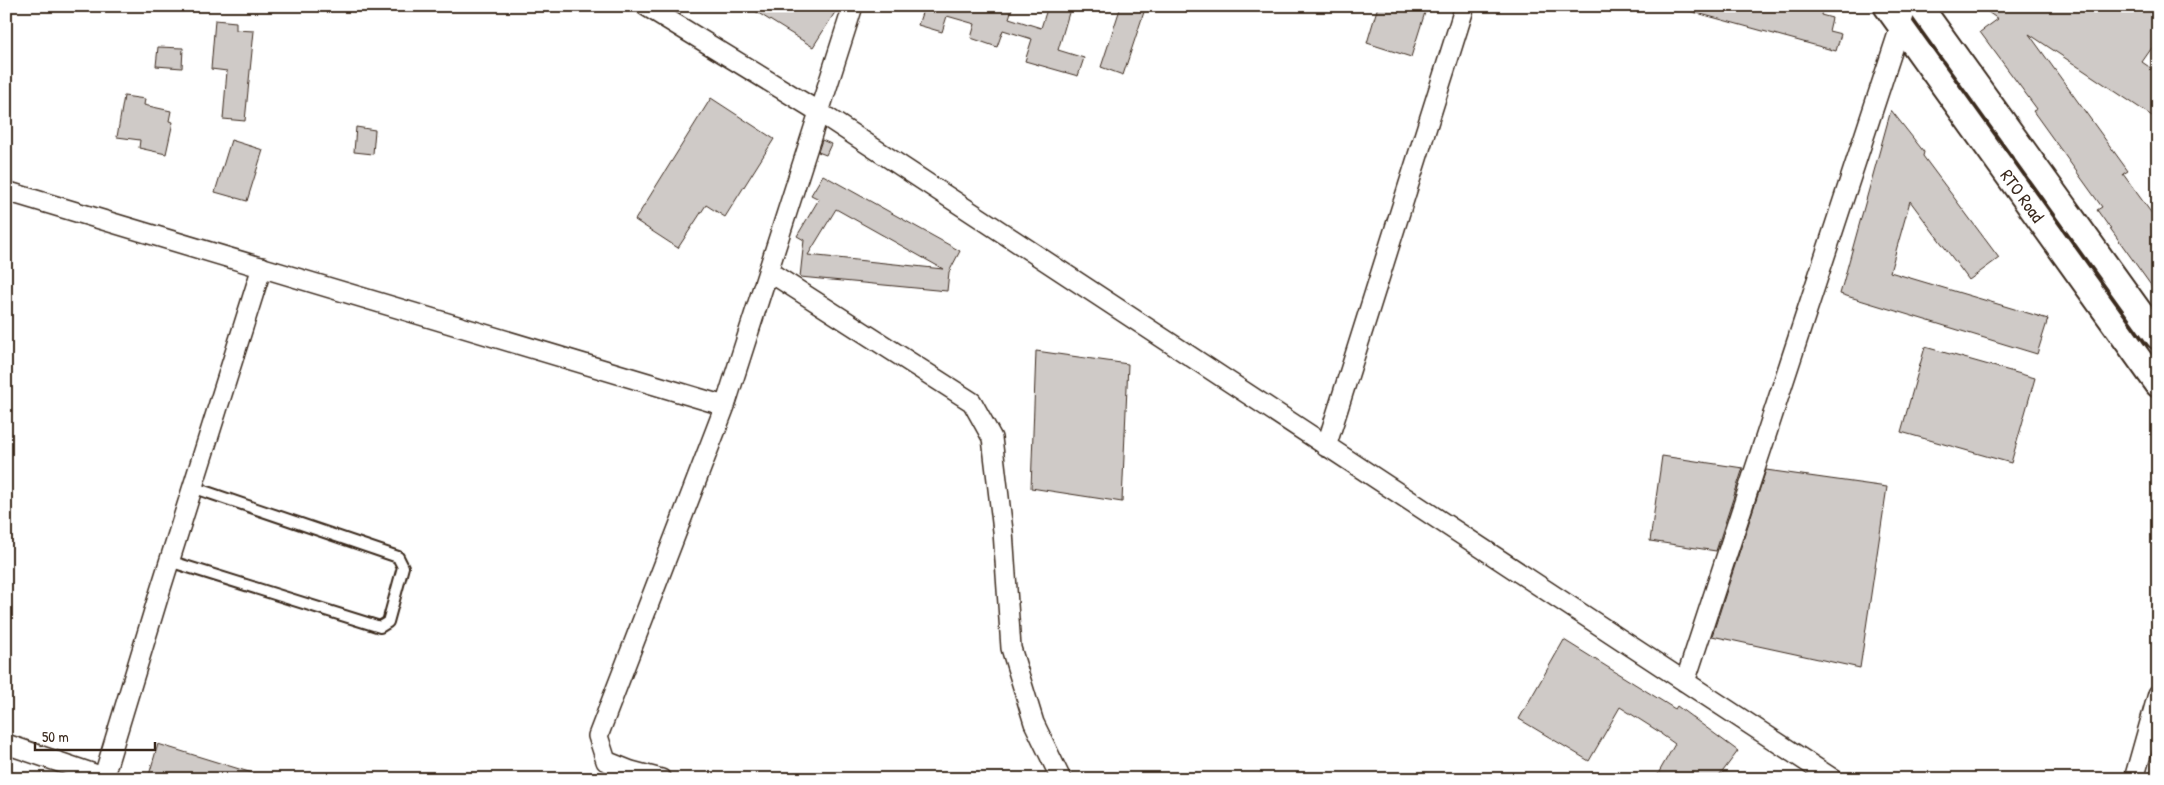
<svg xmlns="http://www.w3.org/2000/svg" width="2164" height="785" font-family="'Patrick Hand',sans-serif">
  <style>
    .building { fill: #cfcac7; stroke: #3b2a1e; fill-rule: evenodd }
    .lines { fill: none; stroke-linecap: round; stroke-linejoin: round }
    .service-casing { stroke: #3b2a1e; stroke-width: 14 }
    .minor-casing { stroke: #3b2a1e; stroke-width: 22 }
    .tertiary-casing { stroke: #3b2a1e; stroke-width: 28 }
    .service { stroke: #fff; stroke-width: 10 }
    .minor { stroke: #fff; stroke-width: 19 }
    .tertiary { stroke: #fff; stroke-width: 24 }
    .labels { text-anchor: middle; stroke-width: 4; stroke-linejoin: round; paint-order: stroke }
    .street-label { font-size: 18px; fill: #3b2a1e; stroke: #fff }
  </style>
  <rect width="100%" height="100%" fill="#fff"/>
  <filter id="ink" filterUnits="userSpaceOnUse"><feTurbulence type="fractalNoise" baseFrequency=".02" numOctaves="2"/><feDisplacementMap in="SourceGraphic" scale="10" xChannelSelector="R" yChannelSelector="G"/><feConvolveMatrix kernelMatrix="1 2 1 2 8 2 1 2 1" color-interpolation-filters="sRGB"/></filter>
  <g filter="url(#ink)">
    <path class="building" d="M747,6H839L813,47Z
      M927,6H1013L1009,18L1041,28L1048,6H1071L1058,50L1084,58L1078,76L1025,61L1032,39L1003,30L997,47L971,38L975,24L947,16L942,32L918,25L924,7L927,8Z
      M1121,6H1146L1123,75L1101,67Z
      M1378,6H1427L1411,57L1367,43Z
      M1686,6H1823L1821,15L1832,18L1829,31L1841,34L1836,51L1686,10Z
      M1979,6H2152L2158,10V39L2142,62L2158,73V120L2029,34L2128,171L2123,174L2158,222V295L2097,210L2102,207L2033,111L2037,109L1980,32L1998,19Z
      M215,20L236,22V30L254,31L245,121L223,119L227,71L211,69Z
      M158,47L183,48L182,68L156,66Z
      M124,96L145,99L144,105L171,111L169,121L173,122L166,154L139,148L140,140L117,137Z
      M711,98L774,139L725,217L706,205L678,248L635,220Z
      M1891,110L1924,152L1923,156L1999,258L1969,280L1910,201L1890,272L2048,319L2037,354L1840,294Z
      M356,127L375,130L373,154L354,152Z
      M231,140L263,150L247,201L215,192Z
      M822,140L831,144L826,155L818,152Z
      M823,175L960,251L949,272L947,291L800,277L804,240L797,236L819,199L811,195ZM836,209L943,269L808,255Z
      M1925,347L2035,378L2011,463L1901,432Z
      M1036,351L1128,364L1122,502L1031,488Z
      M1662,456L1743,468L1716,551L1650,541Z
      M1766,470L1887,487L1860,668L1712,636Z
      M1564,640L1675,709L1677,706L1738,751L1717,779H1655L1675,744L1661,734V733L1620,707L1589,761L1519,719Z
      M158,744L262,776V779H163L149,775Z"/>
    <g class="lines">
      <defs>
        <path id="service" d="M169,561L380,627L388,622L403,567L398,557L192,487"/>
        <path id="minor" d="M646,6L819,112L1833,779
          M6,191L725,406L853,6
          M768,271L972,402L992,438L1003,531L1011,648L1034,723L1061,779
          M1326,447L1465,6
          M1685,682L1907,6
          M6,744L103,777
          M103,779L160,591L262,267
          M661,779L631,771L606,761L598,736L725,406
          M2134,779L2158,694"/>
        <path id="tertiary" d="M1886,6L2158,385
          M1920,6L2158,337"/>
      </defs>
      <use href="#service" class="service-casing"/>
      <use href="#minor" class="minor-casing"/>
      <use href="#tertiary" class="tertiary-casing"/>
      <use href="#service" class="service"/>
      <use href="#minor" class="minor"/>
      <use href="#tertiary" class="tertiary"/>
    </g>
  </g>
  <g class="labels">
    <g class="street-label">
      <text transform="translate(2022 196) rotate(54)" y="6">RTO Road</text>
    </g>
  </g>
  <rect width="2164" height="785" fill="none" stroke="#fff" stroke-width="25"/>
  <rect x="12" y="12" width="2139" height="760" fill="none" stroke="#3b2a1e" stroke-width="2" filter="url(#ink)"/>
  <path d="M35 742v8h120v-8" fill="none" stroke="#3b2a1e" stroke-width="2.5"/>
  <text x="42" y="742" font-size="15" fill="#3b2a1e" stroke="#ffffff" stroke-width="4" paint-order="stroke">50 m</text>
</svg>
